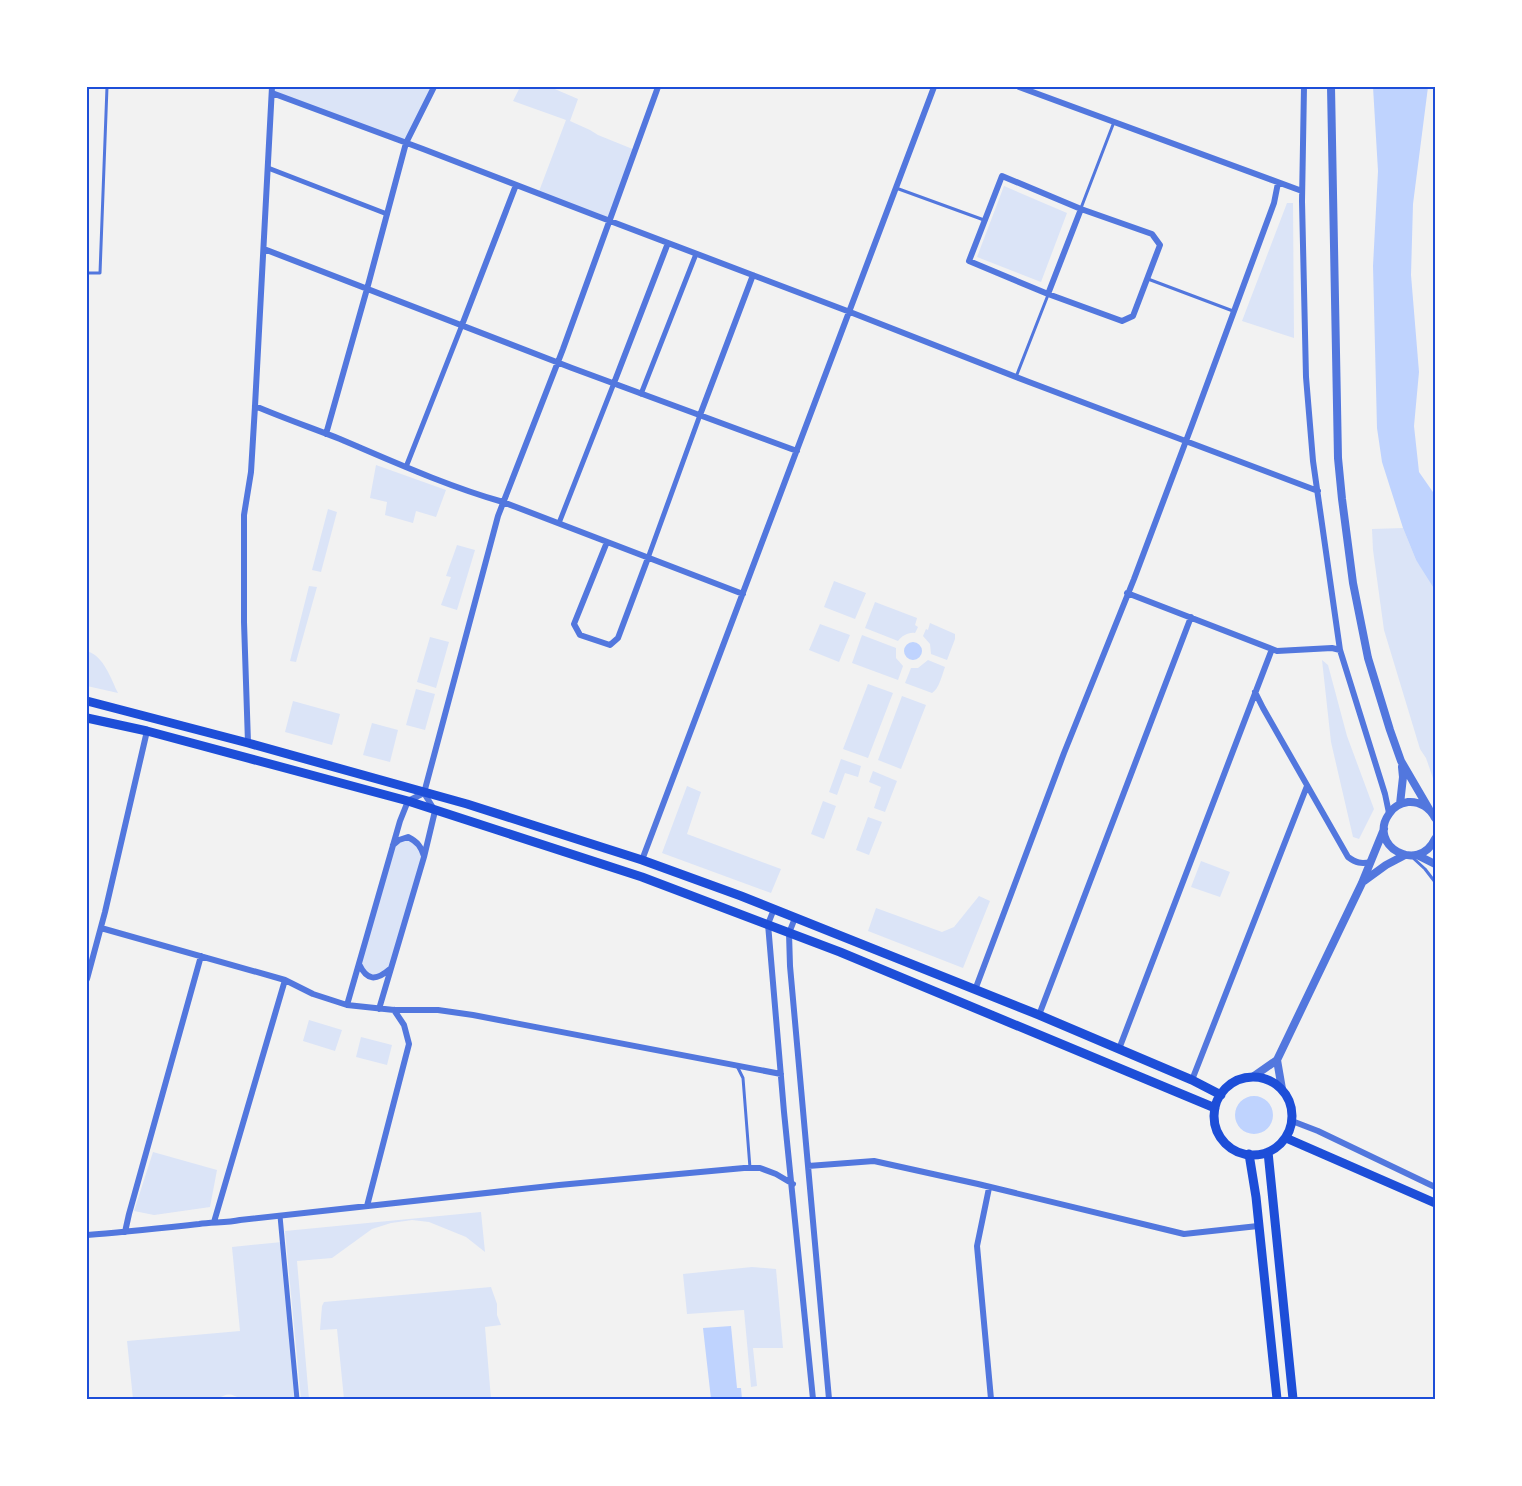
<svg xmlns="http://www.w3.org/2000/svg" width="1522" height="1486" font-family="Arial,sans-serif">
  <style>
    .green { fill: #dbe4f7 }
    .water { fill: #bfd3fe }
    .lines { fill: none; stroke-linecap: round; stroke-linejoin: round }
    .service { stroke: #5277de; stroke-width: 3 }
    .pedestrian { stroke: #5277de; stroke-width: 5 }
    .minor { stroke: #5277de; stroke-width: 6 }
    .tertiary { stroke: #5277de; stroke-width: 8 }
    .secondary { stroke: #1d4ed8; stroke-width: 9 }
    .neatline { fill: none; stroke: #1d4ed8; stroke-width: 2 }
  </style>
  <rect width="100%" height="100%" fill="#f2f2f2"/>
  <path class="green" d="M272,87H434L406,143L272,93Z
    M520,87H550L578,99L570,121L590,130L598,135L635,150L609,221L538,194L566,120L513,101Z
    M1004,186L1067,213L1041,282L977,257Z
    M1287,203H1293L1294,338L1242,321Z
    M376,465L446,490L436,517L416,511L413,523L385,515L387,502L370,498Z
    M328,509L337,512L321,572L312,570Z
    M1403,528L1416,560L1435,586V784L1426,758L1420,749L1384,630L1373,550L1372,529Z
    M457,545L475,550L457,610L441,605L451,577L446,576Z
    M834,581L866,593L855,619L824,607Z
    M309,586L317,587L296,662L290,661Z
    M875,602L917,618L915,625L918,627L915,633C908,632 902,636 898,641L865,628Z
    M930,623L955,634V639L947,660L931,654L930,644L923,636L926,629L928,630Z
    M820,624L850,635L839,662L809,650Z
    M862,635L896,648V658L903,666L898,680L852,663Z
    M430,637L449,642L436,688L417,682Z
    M87,651C104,656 111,679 118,693L87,686Z
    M928,660L945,667C942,675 939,689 932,693L905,683L911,668H918Z
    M1322,660L1328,665L1347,736L1374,809L1359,839L1353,837L1331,742Z
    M868,684L893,693L868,758L843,749Z
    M416,689L435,694L425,730L406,725Z
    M902,696L926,705L901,769L878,760Z
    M293,701L340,714L332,745L285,732Z
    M372,723L398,730L390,762L363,755Z
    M841,759L861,766L858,777L845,773L837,795L829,792Z
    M873,771L897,781L885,812L874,808L881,787L869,782Z
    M687,786L701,792L687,834L781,869L771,893L662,853Z
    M823,801L836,806L824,839L811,834Z
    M868,817L882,822L869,855L856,850Z
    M408,837L417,842L424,857L391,968L383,975L368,976L358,963L392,846Z
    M1201,861L1230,872L1220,897L1191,887Z
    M979,896L990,901L963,968L868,931L876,908L942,932L954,927Z
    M309,1020L342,1030L335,1051L303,1041Z
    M361,1037L392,1045L387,1065L356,1057Z
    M153,1152L217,1170L210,1207L154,1215L134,1211Z
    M481,1212L485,1252L466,1237L429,1222L412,1220L391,1223L372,1229L332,1258L297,1261L309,1399H301L285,1231Z
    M282,1242L297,1399H240C232,1393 226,1393 218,1399H133L127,1341L240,1331L232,1247Z
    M752,1267L776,1269L783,1348H753L757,1386L751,1387L744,1310L687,1314L683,1274Z
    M491,1287L497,1304V1315L501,1325L485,1327L491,1399H344L337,1329L320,1330L322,1306L324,1302Z"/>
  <path class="water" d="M1373,87H1428L1413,204L1411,275L1419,372L1414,426L1419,472L1435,495V590L1416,560L1403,528L1382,462L1377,428L1373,266L1378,171Z
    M904 651a9 9 0 1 1 18 0a9 9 0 1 1-18 0Z
    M1235 1115a19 19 0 1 1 38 0a19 19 0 1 1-38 0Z
    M731,1326L737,1388H741L742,1399H711L703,1328Z"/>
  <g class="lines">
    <path class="service" d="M896,188L984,220
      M1081,208L1114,122
      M87,273H100L107,87
      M1148,279L1233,311
      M1016,377L1048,295
      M1412,857L1425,869L1435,882
      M737,1066L743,1078L750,1168"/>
    <path class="pedestrian" d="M268,168L387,214
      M641,394L696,254
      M406,467L462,325
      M559,523L614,383
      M648,558L700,415
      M280,1216L297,1399"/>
    <path class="minor" d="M1019,87L1302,191
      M1304,87L1302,201L1306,377L1313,461L1340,650L1385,794L1389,813
      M272,93L423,149L597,216L850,312L1029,382L1318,491
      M1002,176L1081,209L1152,234L1160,245L1133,316L1122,321L1048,294L969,261Z
      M264,249L572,368L797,451
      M1048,294L1081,209
      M462,325L516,185
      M614,383L668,243
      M255,406C283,418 312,428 340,439C394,462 447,486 503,502L743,594
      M700,415L753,275
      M326,434L367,289L406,143L434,87
      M607,542L574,624L580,635L610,645L618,638L648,558
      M1127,593L1277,651L1332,648L1340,650
      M1255,692L1263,708L1348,857C1356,863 1361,864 1371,862
      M248,743L244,622V515L251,472L255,406L272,87
      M424,793L498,516L563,349L658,87
      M393,845L399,840L408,837C418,842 421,847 424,856
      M642,860L934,87
      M774,909L768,924L784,1112L813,1399
      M795,918L789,933L790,966L829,1399
      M101,928L285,980L313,994L347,1005L394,1010H438L473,1015L781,1074
      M359,964C367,981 376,981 390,969
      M87,979L105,912L147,731
      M975,990L1064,753L1134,579L1192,425L1274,203L1278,183
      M347,1005L400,821L408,801L424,793
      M379,1009L424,857L435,811L424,793
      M1039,1015L1191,617
      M1119,1049L1272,649
      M1192,1080L1307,786
      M1292,1121L1318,1131L1435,1187
      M808,1166L874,1161L978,1184L1184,1234L1258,1226
      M989,1188L977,1246L991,1399
      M367,1206L409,1044L404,1025L394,1010
      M214,1222L285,980
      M125,1232L129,1214L201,956
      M87,1235C124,1232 161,1228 199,1224C212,1222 227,1223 240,1220L559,1185L744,1168H760L776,1174L793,1184"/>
    <path class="tertiary" d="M1331,87L1338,458L1342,499L1353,583L1368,658L1390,730L1401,761L1429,809
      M1400,804L1403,777L1402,767
      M1435,818C1430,808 1420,801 1408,802C1401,803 1393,807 1389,814C1367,845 1418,875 1435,839
      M1417,855L1435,864
      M1364,881L1386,865L1405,855
      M1277,1060L1282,1089
      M1254,1076L1277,1060L1362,883L1384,829"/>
    <path class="secondary" d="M87,701L248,743L467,804L642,860L741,896L1039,1015L1192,1080L1221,1095
      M87,718L147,731L408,801L642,877L840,952L1215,1108
      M1214 1116a39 39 0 1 1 78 0a39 39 0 1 1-78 0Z
      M1286,1138L1435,1203
      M1268,1152L1293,1399
      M1249,1154L1256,1197L1277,1399"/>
  </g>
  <rect width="1522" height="1486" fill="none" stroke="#ffffff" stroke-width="177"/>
  <rect x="88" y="88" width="1346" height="1310" class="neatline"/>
</svg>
